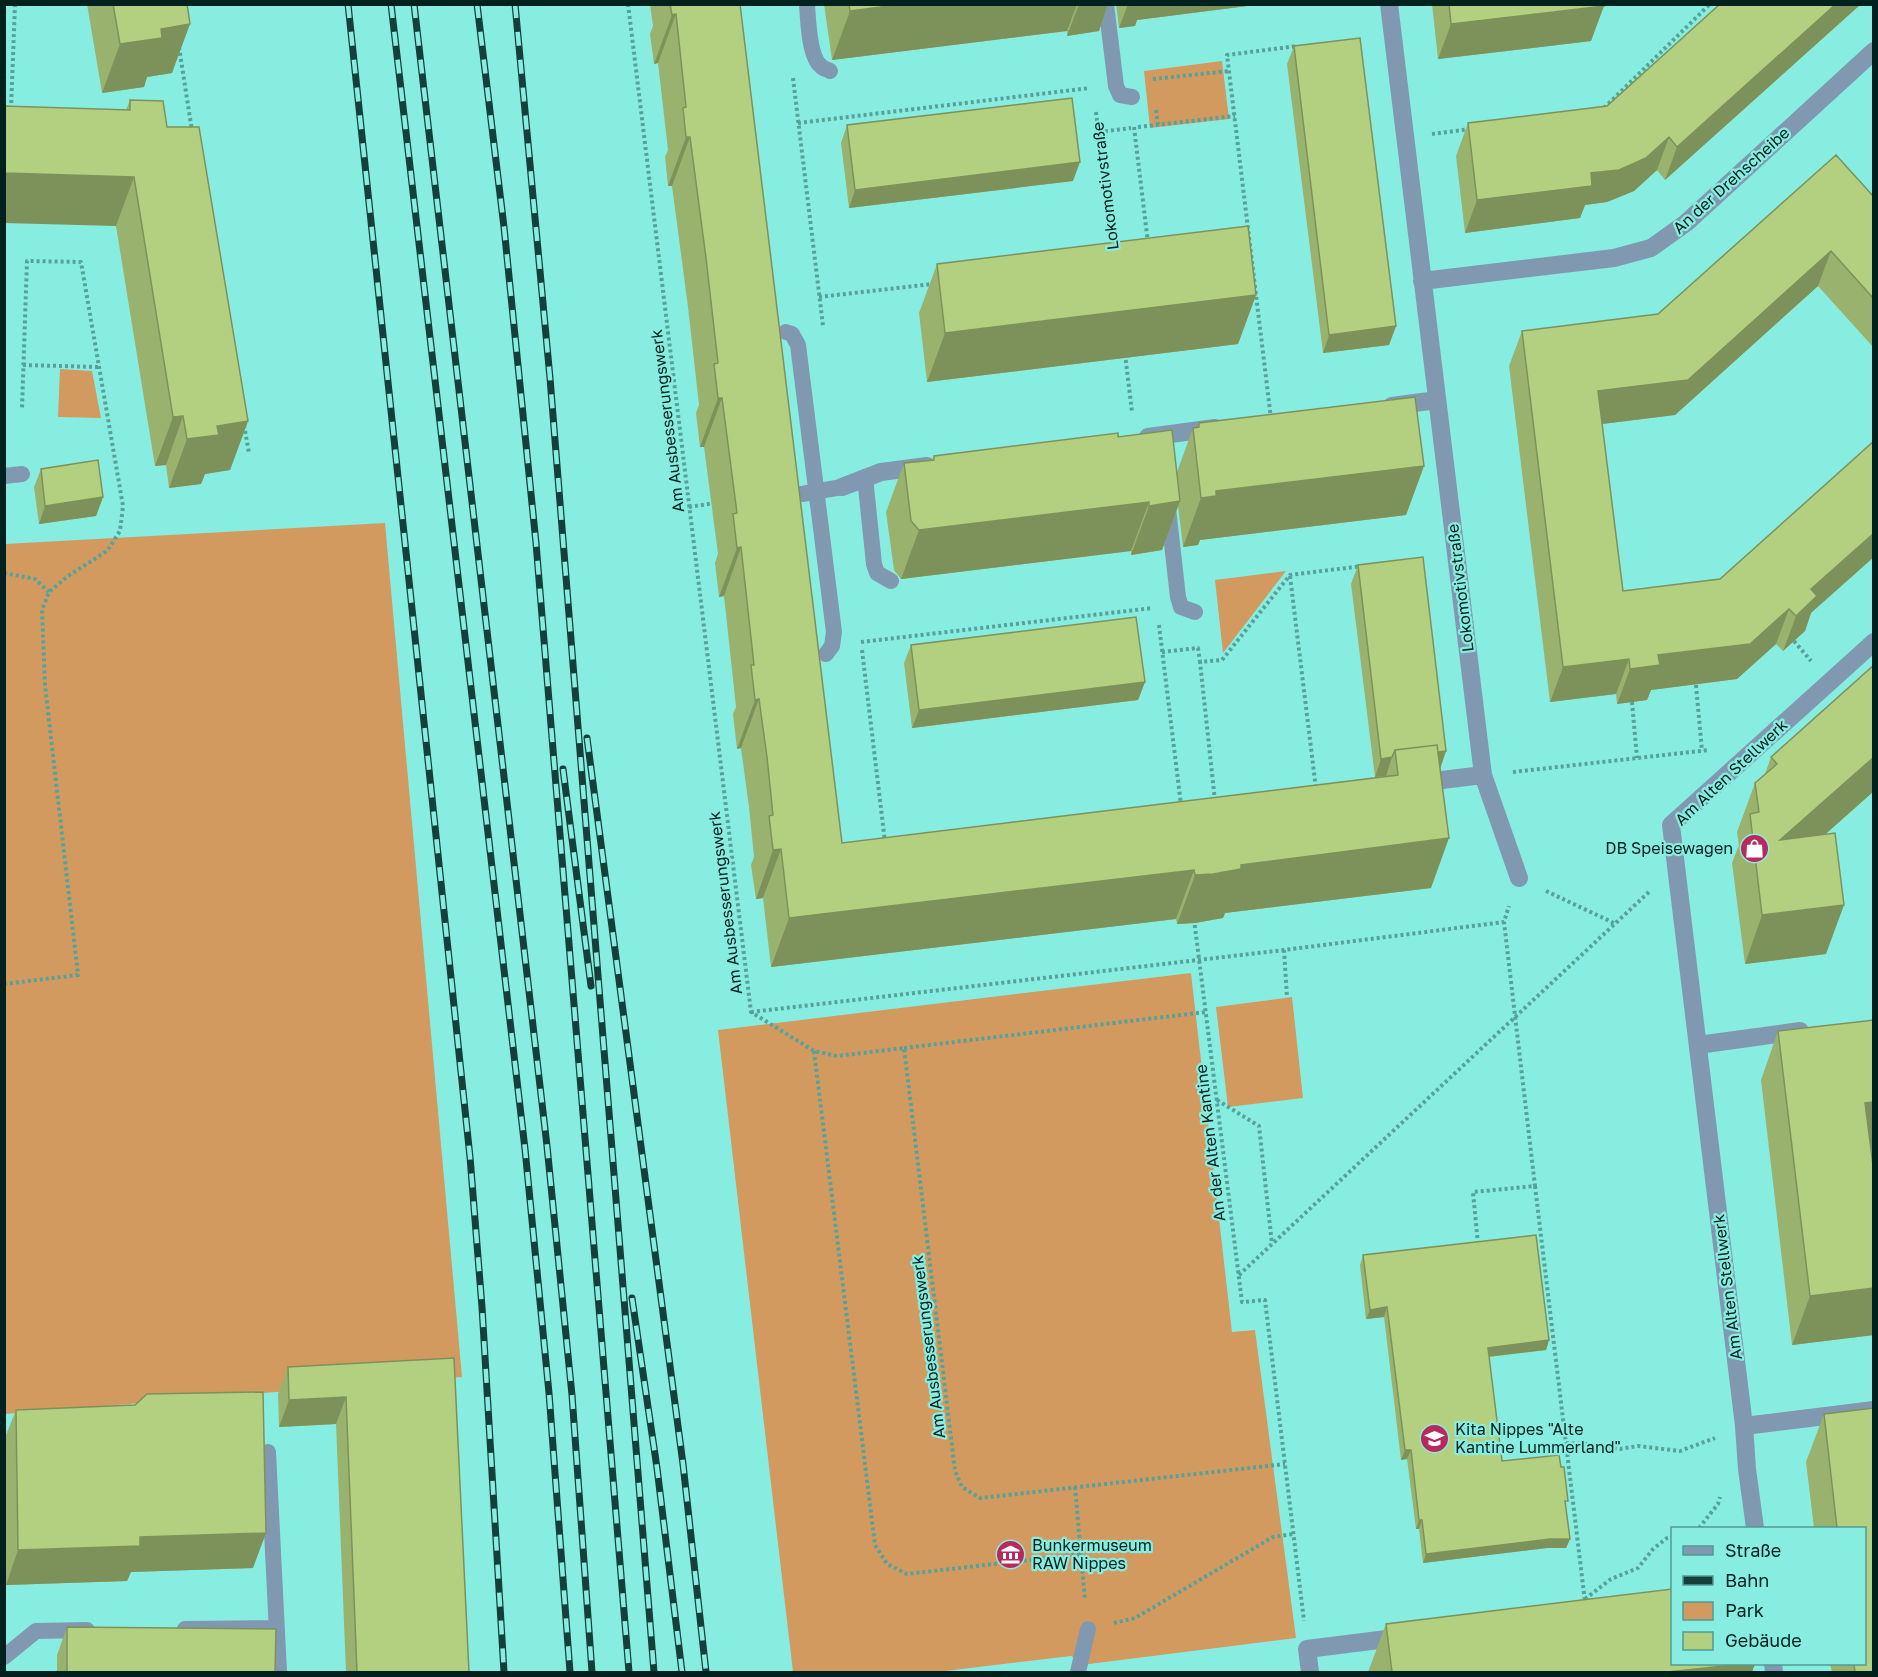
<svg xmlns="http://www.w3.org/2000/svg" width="1878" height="1677" font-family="'Golos Text',sans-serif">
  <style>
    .green { fill: #d39a60 }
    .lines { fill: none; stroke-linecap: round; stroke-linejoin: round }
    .path { stroke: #56a299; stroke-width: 4; stroke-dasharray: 3 3; stroke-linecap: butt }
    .lane { stroke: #8099b0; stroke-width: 16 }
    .street { stroke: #8099b0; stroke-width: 18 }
    .rail-casing { stroke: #143f3b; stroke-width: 7 }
    .rail { stroke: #88ede1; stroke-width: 4.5; stroke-dasharray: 14; stroke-linecap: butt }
    .wall { fill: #99b36e }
    .shaded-wall { fill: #7d925a }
    .building { fill: #b2d080; stroke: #7d925a; stroke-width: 1.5 }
    .labels { text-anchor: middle; stroke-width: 4.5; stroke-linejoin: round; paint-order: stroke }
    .street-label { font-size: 16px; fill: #00211e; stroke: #88ede1 }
    .poi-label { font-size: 16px; fill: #00211e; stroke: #88ede1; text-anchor: start }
  </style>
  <rect width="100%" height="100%" fill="#88ede1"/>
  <path class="green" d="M1222,61L1229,119L1150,128L1144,71Z
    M60,369L92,371L101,418L58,417Z
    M385,523L462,1377L5,1414V544Z
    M1286,571L1223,653L1215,580Z
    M1191,973L1232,1332L1255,1330L1296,1638L1089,1664L1071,1656L937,1672H793L718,1030Z
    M1292,997L1303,1098L1228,1107L1216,1007Z"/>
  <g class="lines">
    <path class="path" d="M628,4L751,1012L814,1051L837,1056L904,1048L955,1471L962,1487L980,1498L1285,1464
      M179,47L192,131
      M793,78L823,326
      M1153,79L1229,71
      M1604,108L1710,4
      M11,109L15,4
      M1156,110L1158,125
      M1096,112L1112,245
      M798,123L1090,88
      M1134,127L1148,243
      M1138,127L1235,116
      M1099,132L1131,128
      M1432,134L1470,129
      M819,297L932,284
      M1125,354L1132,412
      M23,365L99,367
      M1271,419L1227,55L1297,46
      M244,425L249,453
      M689,507L715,503
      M4,573L35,579L49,592
      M1290,576L1316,789
      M1159,625L1181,805
      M1794,641L1811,661
      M861,642L1153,608
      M862,650L885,842
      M1162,652L1198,648L1200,662
      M1696,685L1702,751
      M1632,702L1637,758
      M1513,772L1709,750
      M1215,801L1200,662L1222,660L1290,575L1362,566
      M1546,891L1616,924
      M1194,919L1242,1302L1265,1300L1304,1621
      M1284,950L1287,997
      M4,984L78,975L45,685L42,610L49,592L68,576L107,551L120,531L123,506L81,262L27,261L22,408
      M751,1012L1284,950L1504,922
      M904,1048L1206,1012
      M814,1051L875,1545L887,1564L907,1574L1081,1554
      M1217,1100L1259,1126L1272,1244
      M1535,1186L1585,1602
      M1478,1244L1473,1192L1535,1186L1504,922L1509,906
      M1239,1275L1650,891
      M1566,1443L1588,1444L1620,1449L1638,1446L1680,1451L1715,1438
      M1075,1487L1085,1600
      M1699,1528L1718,1504L1720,1497
      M1585,1599L1611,1579L1638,1568L1653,1549L1667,1538L1672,1537
      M1114,1623L1135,1618L1273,1537L1293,1534"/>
    <path class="lane" d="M807,4C808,19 809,57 821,66C823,69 827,69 830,71
      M1106,4L1116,86L1120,95L1132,97
      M786,332L792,334L798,345L834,632L832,646L826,654
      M4,476L22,474
      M865,477L874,564L877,573L891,581
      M802,494L842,487
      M1168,508L1178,597L1181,607L1195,612
      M268,1452L279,1672
      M185,1629L276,1628
      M4,1657L36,1631L87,1630
      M1078,1672L1088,1629"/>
    <path class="street" d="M1389,4L1483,775L1519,878
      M1422,281L1614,258L1651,248L1686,223L1874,51
      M1392,406L1437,400
      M1148,437L1215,428
      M842,487L881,472L927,466
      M1417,783L1483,775
      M1698,1045L1800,1031
      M1744,1426L1874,1410
      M1755,1528L1747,1469L1744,1426L1671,825L1874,642
      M1773,1664L1774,1672
      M1310,1672L1307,1649L1403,1637"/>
    <defs>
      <path id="rail" d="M348,4L470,1157L482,1307L504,1672
        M391,4L525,1149L549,1393L570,1672
        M414,4L547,1146L572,1395L592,1672
        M477,4L504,227L536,543L629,1672
        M515,4L550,378L654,1672
        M587,738L683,1464L706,1672
        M563,769L591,986
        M632,1298L657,1468L682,1672"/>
    </defs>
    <use href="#rail" class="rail-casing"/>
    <use href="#rail" class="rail"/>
  </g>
  <path class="wall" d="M87,4H187L172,73L147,77L144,87L102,93Z
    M650,4H740L842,843L1385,777L1386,776L1375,777L1351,584L1358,565L1446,751L1440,768L1431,888L1225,913L1223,918L1195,923L1177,924L1176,919L771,967L763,898L756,899L751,865L754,857L749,807L741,748L737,749L733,714L736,707L724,596L719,597L715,563L718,554L704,447H700L696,413L699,405L688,307L672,186H668L665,157L668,150L658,63L654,64L650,34L653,26Z
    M824,4H1108L1099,31L1067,36V31L832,60Z
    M1116,4H1263L1137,20L1135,26L1119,28Z
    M1432,4H1603L1591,41L1438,59Z
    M1720,4H1861L1665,180L1657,170L1634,191L1607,202L1585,205L1580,218L1465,233L1456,156L1468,123L1607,106Z
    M1294,46L1396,326L1389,345L1323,353L1287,64Z
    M130,100L167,127L248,421L230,470L205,474L201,484L169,488L166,465L155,466L116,226L126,110Z
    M847,125L1073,181L849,208L841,143Z
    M1874,197V348L1818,286L1675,415L1602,424L1623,591L1720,579L1811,613L1805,631L1783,651L1776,644L1737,679L1651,690L1647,700L1617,704L1616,694L1550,702L1509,366L1522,331L1658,314Z
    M937,264L1256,295L1238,344L927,382L919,313Z
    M1199,423L1424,466L1406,515L1200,540L1198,545L1183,547L1178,506L1162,550L1131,555V551L901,579L894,570L886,512L904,463L932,460L934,456L1118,437L1177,472L1193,428L1197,427Z
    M41,469L103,497L96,516L39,524L34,487Z
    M911,645L1145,682L1138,700L912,728L904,663Z
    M1874,665V791L1824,835L1826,954L1745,964L1732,863L1739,845L1737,832L1755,783L1765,774L1771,757Z
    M1874,1020V1149H1871L1874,1173V1335L1792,1345L1761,1080L1778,1031Z
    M1363,1255L1549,1340L1546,1350L1489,1357L1502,1461L1566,1507L1570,1539L1566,1548H1547L1423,1563L1419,1529H1416L1407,1459L1401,1460L1384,1317L1366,1319L1360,1265Z
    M454,1358L469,1672H346L336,1424L279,1427L278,1394L288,1367Z
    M1874,1408V1672H1832L1830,1664H1864V1528H1814L1806,1462L1824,1414Z
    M16,1410L253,1568L131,1572L127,1581L6,1585L4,1440Z
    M1386,1624L1672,1664H1755L1752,1672H1368Z
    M67,1627L275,1672H57V1655Z"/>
  <path class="shaded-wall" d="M904,4H1077L1067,31L832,60L850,11Z
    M1079,4H1108L1099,31L1067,36Z
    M1128,4H1263L1137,20L1135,26L1119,28Z
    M1836,4H1861L1665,180L1677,147Z
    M1604,6L1591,41L1438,59L1451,24Z
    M676,14L658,63L654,64L672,15Z
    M190,24L172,73L147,77L144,87L102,93L120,44L161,29Z
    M686,137H690L672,186H668Z
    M1669,137L1657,170L1634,191L1607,202L1585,205L1580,218L1465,233L1477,200Z
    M1080,162L1073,181L849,208L855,190Z
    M4,173L134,177L116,226L4,223Z
    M1831,251L1818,286L1675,415L1586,426L1598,391Z
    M1256,295L1238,344L927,382L945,333Z
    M1396,326L1389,345L1323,353L1329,335Z
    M718,398H722L704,447H700Z
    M183,416L166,465L155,466L173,417Z
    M248,421L230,470L205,474L201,484L169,488L187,439L217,426Z
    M1424,466L1406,515L1200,540L1198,545L1183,547L1201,498L1216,491Z
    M103,497L96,516L39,524L45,506Z
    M1180,501L1162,550L1131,555L1149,506Z
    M1149,502L1131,551L901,579L919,530Z
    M1874,533V557L1811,613L1805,631L1783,651L1796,616L1811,589Z
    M741,547L724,596L719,597L737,548Z
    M1789,609L1776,644L1737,679L1651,690L1647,700L1617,704L1630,669L1658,655Z
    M1629,659L1616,694L1550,702L1563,667Z
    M1145,682L1138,700L912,728L919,710Z
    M759,699L741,748L737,749L755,700Z
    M1446,751L1440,769L1396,757Z
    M1392,757L1386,776L1375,777L1381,759Z
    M1874,757V791L1763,890L1780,840Z
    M1449,838L1431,888L1225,913L1223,918L1195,923L1177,924L1195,875L1241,865Z
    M781,849L763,898L756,899L773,850Z
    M1194,870L1176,919L771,967L789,918Z
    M1844,905L1826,954L1745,964L1762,915Z
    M1874,1102V1149L1847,1152L1865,1103Z
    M1874,1288V1335L1792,1345L1810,1296Z
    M1387,1307L1384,1317L1366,1319L1370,1310Z
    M1549,1340L1546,1350L1485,1357L1488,1348Z
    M346,1397L336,1424L279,1427L289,1400Z
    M1405,1450H1411L1407,1459L1401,1460Z
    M1419,1520H1422L1419,1529H1416Z
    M266,1533L253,1568L131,1572L127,1581L6,1585L18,1550L140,1537Z
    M1550,1539H1570L1566,1548H1547L1423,1563L1426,1554Z
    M1742,1664H1755L1752,1672H1668Z"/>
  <path class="building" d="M113,4H187L190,24L161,29L162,38L120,44Z
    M670,4H740L842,843L1398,775L1395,750L1437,745L1449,838L1241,865V869L1213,874L1195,875L1194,870L789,918L781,849L773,850L769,816L773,815L767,757L759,699L755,700L751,665H754L741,547L737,548L733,514L737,513L722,398H718L714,364L718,363L706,258L690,137H686L683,108L686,107L676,14L672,15Z
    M849,4H904L850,11Z
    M1449,4H1603L1604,6L1451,24Z
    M1720,4H1836L1677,147L1669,137L1646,158L1619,170L1591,173L1592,186L1477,200L1468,123L1607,106Z
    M1360,38L1396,326L1329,335L1294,46Z
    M1072,98L1080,162L855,190L847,125Z
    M130,100L163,101L167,127H199L248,421L217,426L219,435L187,439L183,416L173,417L134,177L4,173V106L130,110Z
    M1836,155L1874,197V299L1831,251L1688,380L1598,391L1623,591L1720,579L1874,441V533L1811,589L1817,596L1796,616L1789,609L1750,644L1658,655L1660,665L1630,669L1629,659L1563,667L1522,331L1658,314Z
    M1248,226L1256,295L945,333L937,264Z
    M1415,397L1424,466L1216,491V496L1201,498L1193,428L1199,427V423Z
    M1172,430L1180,501L1149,506V502L919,530L911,521L904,463L934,460V456L1118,433V437Z
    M98,460L103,497L45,506L41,469Z
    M1423,557L1446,751L1438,752L1437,745L1395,750L1392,757L1381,759L1358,565Z
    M1136,617L1145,682L919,710L911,645Z
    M1874,665V757L1780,840L1835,833L1844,905L1762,915L1750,814L1759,812L1755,783L1777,764L1771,757Z
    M1874,1020V1102L1865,1103L1874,1173V1288L1810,1296L1778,1031Z
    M1536,1235L1549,1340L1488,1348L1502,1461L1559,1455L1561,1467H1564L1568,1501H1565L1570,1539H1550L1426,1554L1422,1520H1419L1411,1450H1405L1387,1307L1370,1310L1363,1255Z
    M454,1358L469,1672H357L346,1397L289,1400L288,1367Z
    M263,1392L266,1533L140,1537V1546L18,1550L16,1410L135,1405L147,1394Z
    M1874,1408V1672H1855L1854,1664H1864V1528H1837L1824,1414Z
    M1672,1589V1664H1742L1668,1672H1392L1386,1624Z
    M67,1627L276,1629L275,1672H67Z"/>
  <defs>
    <symbol id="shop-disc" viewBox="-11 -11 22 22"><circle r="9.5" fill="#b82a5b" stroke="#88ede1"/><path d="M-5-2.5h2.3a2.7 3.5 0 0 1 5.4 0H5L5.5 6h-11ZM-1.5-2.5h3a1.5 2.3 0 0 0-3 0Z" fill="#fff"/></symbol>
    <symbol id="school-disc" viewBox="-11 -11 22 22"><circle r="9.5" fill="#b82a5b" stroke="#88ede1"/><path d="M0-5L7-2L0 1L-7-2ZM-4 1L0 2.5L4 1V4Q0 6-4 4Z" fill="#fff"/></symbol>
    <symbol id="museum-disc" viewBox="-11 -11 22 22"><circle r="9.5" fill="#b82a5b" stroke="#88ede1"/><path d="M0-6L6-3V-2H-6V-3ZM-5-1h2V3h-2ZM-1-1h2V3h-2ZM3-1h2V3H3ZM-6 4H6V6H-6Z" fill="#fff"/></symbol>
  </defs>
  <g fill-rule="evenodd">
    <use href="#shop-disc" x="1738" y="832" width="33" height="33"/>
    <use href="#school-disc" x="1418" y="1422" width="33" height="33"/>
    <use href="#museum-disc" x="994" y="1538" width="33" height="33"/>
  </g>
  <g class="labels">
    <g class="street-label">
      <text transform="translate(1731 180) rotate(-42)" y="6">An der Drehscheibe</text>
      <text transform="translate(1105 186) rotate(-97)" y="6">Lokomotivstraße</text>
      <text transform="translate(667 421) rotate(-97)" y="6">Am Ausbesserungswerk</text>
      <text transform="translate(1460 588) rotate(-97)" y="6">Lokomotivstraße</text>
      <text transform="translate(1731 772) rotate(-43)" y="6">Am Alten Stellwerk</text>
      <text transform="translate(725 903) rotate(-97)" y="6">Am Ausbesserungswerk</text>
      <text transform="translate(1210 1143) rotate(-97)" y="6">An der Alten Kantine</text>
      <text transform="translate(1727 1287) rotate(-97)" y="6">Am Alten Stellwerk</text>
      <text transform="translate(928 1347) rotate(-97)" y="6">Am Ausbesserungswerk</text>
    </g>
    <g class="poi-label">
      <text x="1733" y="854" text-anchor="end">DB Speisewagen</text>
      <text x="1455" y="1435">Kita Nippes "Alte<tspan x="1455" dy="18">Kantine Lummerland"</tspan></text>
      <text x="1032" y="1551">Bunkermuseum<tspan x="1032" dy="18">RAW Nippes</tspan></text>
    </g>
  </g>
  <rect width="1878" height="1677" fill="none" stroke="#00211e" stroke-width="12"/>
  <rect x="1671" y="1527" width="195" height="138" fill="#88ede1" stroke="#529b93" stroke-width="1.5"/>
  <rect x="1683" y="1546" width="30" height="9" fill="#8099b0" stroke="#529b93" stroke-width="1.5"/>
  <text x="1725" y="1557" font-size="18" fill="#00211e">Straße</text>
  <rect x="1683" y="1576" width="30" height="9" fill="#143f3b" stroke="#529b93" stroke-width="1.5"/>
  <text x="1725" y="1587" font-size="18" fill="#00211e">Bahn</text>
  <rect x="1683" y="1602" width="30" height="18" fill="#d39a60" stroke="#529b93" stroke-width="1.5"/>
  <text x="1725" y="1617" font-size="18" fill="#00211e">Park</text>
  <rect x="1683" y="1632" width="30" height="18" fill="#b2d080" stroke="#529b93" stroke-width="1.5"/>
  <text x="1725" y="1647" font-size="18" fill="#00211e">Gebäude</text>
</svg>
